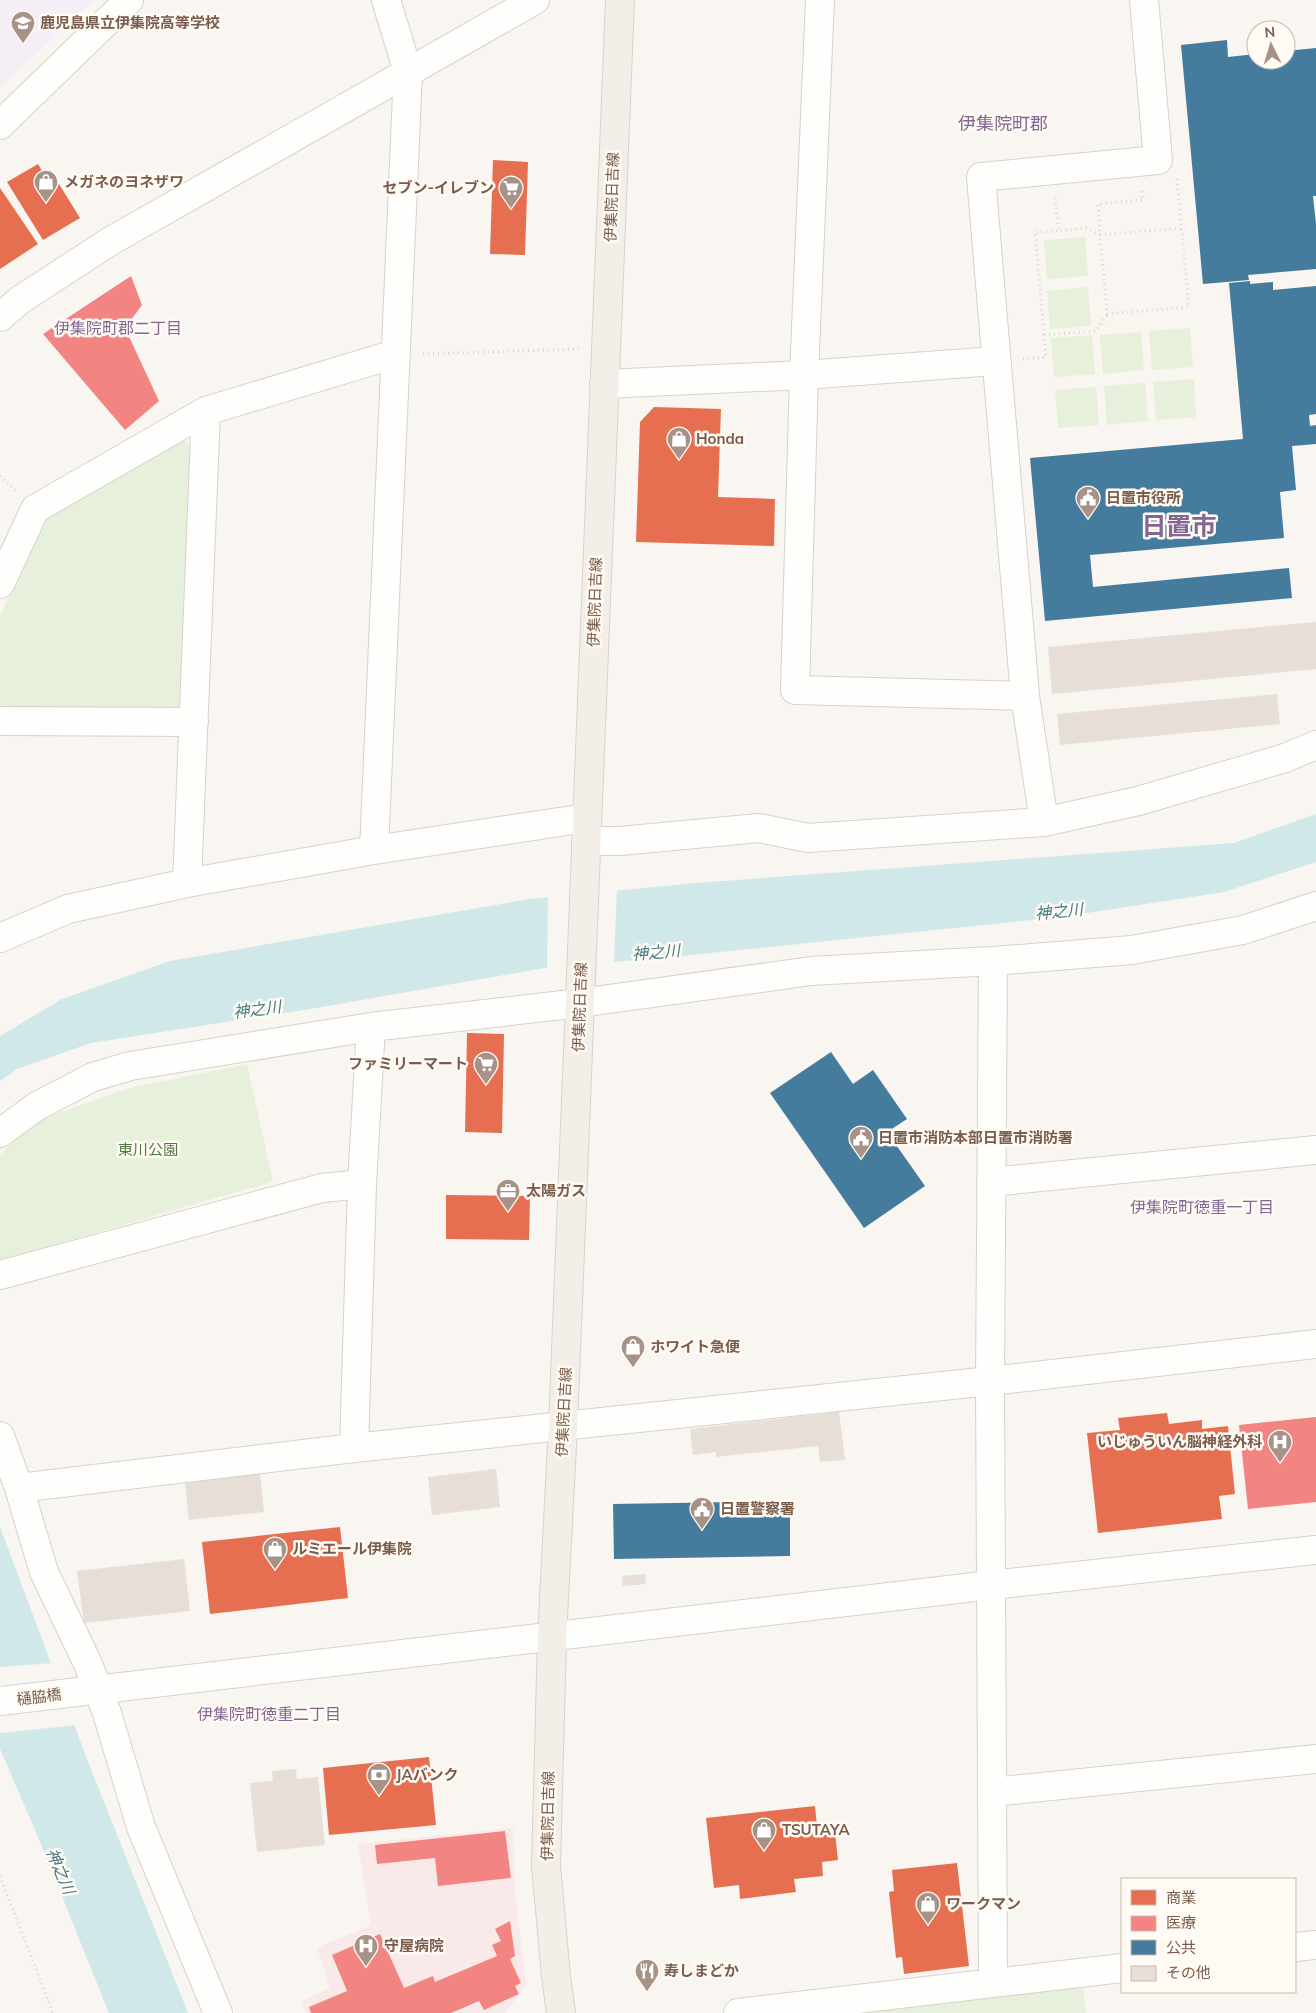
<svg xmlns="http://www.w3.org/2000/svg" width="1316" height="2013" font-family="Mulish,'Noto Sans JP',sans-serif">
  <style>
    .education { fill: #f6eef6 }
    .medical { fill: #fae9e9 }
    .green { fill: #e7f0db }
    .water { fill: #d0e8ea }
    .pier { fill: #f9f5f0 }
    .shops { fill: #e76f51 }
    .health { fill: #f28482 }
    .public { fill: #457b9d }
    .building { fill: #e6ded7 }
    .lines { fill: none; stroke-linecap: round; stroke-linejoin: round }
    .minor-casing { stroke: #d7d1cb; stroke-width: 30 }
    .tertiary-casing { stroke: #d7d1cb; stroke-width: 30 }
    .primary-casing { stroke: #dad1cc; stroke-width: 30 }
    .path { stroke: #dcd5d0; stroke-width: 3; stroke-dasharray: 1 4; stroke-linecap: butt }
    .minor { stroke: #fefefd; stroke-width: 28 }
    .tertiary { stroke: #fefefd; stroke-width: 28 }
    .primary { stroke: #f3eee8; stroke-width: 28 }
    .labels { text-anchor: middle; stroke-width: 5; stroke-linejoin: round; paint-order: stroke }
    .poi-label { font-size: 15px; font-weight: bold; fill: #7a5c4d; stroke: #fffaf3; text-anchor: start }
    .street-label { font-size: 15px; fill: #7a5c4d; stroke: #fffaf3 }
    .park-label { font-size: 15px; fill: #537a41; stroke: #fffaf3 }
    .neighbourhood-label { font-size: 16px; fill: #846695; stroke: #fffaf3 }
    .water-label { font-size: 16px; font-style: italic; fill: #437c86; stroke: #fffaf3 }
    .quarter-label { font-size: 18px; fill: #846695; stroke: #fffaf3 }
    .town-label { font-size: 25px; font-weight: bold; fill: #846695; stroke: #fffaf3 }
  </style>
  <rect width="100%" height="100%" fill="#f9f5f0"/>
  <path class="education" d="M0,0H94L0,88Z"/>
  <path class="medical" d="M513,1828L515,1893L526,1985L505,2013H306L301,2001L330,1988L317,1948L371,1925L358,1844Z"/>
  <path class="green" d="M1085,237L1088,276L1047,279L1044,240Z
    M1088,287L1091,326L1050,329L1047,291Z
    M1190,328L1193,367L1152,370L1149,331Z
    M1141,332L1144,370L1103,374L1100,335Z
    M1092,335L1095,374L1054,377L1051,338Z
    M1194,379L1196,417L1156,420L1153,382Z
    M1145,383L1148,421L1107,425L1104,386Z
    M1096,387L1099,425L1058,428L1055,390Z
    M180,439L192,445L183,705L174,715L0,708V616L45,517Z
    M247,1064L273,1182L0,1260V1155L30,1123L129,1088Z
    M1083,1987L1086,2013H847Z"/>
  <path class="water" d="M1316,814V862L1224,892L1061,917L681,956L545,968L316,1008L91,1043L17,1069L0,1081V1036L62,999L170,961L530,899L696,883L1234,843Z
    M0,1527L85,1754L188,2013H109L38,1837L0,1749Z"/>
  <path class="pier" d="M617,888L614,964L547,970L548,895Z
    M53,1663L77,1725L0,1733V1667Z"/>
  <path class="shops" d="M493,160L528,162L525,255L490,254Z
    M38,164L53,189L59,184L80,218L43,240L7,182Z
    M0,188L38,244L0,269Z
    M654,407L721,409L718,497L775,499L774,546L636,542L640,422Z
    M467,1033L504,1034L502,1133L465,1132Z
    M446,1195L530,1196L529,1240L446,1239Z
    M1167,1413L1169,1424L1202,1420V1429L1228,1426L1235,1494L1219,1496L1222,1519L1098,1533L1087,1433L1120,1430L1118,1418Z
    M340,1527L348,1598L210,1614L202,1542Z
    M429,1757L436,1825L329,1835L323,1768Z
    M815,1806L818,1835L835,1833L838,1860L822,1862L823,1876L794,1879L796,1892L740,1899L739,1885L714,1888L706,1818Z
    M957,1863L969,1966L904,1974L902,1957L896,1958L889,1892L894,1891L892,1870Z"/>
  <path class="health" d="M131,276L142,305L125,328L159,401L125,430L43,334Z
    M1316,1417V1502L1248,1509L1239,1425Z
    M505,1831L511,1878L438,1886L435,1858L377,1864L375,1845Z
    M510,1921L515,1956L510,1959L521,1983L515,1986L519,1994L484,2010L479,2001L451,2013H311L309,2007L347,1991L332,1955L380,1934L404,1988L433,1976L435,1982L497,1956L492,1945L501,1941L495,1929Z"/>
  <path class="public" d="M1227,40L1228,57L1256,54V60H1286V51L1316,48V196H1313L1316,224V269L1248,275L1249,280L1203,284L1181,45Z
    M1250,281V284L1273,282V290L1316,286V414L1309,415L1310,426L1316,425V444L1292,446L1296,490L1280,492L1284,538L1090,555L1093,587L1289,568L1292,598L1045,621L1030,458L1243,439L1229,283Z
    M831,1052L853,1084L873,1070L907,1119L887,1132L925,1186L864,1228L770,1093Z
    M790,1501V1556L614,1559L613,1504Z"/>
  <path class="building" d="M1316,622V669L1052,694L1048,647Z
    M1277,694L1280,724L1060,745L1057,714Z
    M839,1412L845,1460L820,1462L818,1446L716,1457V1452L693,1455L690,1429Z
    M496,1469L500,1507L432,1515L428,1477Z
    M260,1474L264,1512L189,1520L185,1483Z
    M184,1559L190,1611L84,1623L77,1571Z
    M645,1574L646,1584L623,1586L622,1576Z
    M296,1769L297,1779L318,1777L325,1845L257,1852L250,1783L273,1781L272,1771Z"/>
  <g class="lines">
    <defs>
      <path id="minor" d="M820,0L804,375L795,690L1025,696
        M0,125L129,0
        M0,584L35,509L206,411L395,354
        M0,721L194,722
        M1044,822L1025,696L981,177L1158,160L1144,0
        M586,841H620L759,828L808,838L1044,822L1138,801L1285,758L1316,745
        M374,850L408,72L386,0
        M187,883L206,411
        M0,938L68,909L187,883L374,850L586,818
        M993,961L990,1381L993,1983
        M0,1133L37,1106L93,1077L130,1066L371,1027L580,1003L811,971L993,961L1132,950L1243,930L1316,906
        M991,1182L1316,1150
        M0,1275L322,1188L362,1184
        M0,1436L19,1488L44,1572L88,1664L107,1713L141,1827L218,2013
        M354,1448L362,1184L371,1027
        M19,1488L354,1448L990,1381L1316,1344
        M993,1792L1316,1759
        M1295,1947L1316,1945
        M738,2013L1122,1968"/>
      <path id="tertiary" d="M0,317L20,300L109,242L535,0
        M604,384L804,375L995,361
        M0,1701L991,1585L1316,1550"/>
      <path id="primary" d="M561,2013L556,1976L546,1866L552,1637L563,1426L620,0"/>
    </defs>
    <use href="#minor" class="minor-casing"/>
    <use href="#tertiary" class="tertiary-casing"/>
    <use href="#primary" class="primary-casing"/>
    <path class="path" d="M1177,179L1189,307L1107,314L1100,235L1182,228
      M1055,198L1059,231L1086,228L1100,235L1098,204L1143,200L1142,188
      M1044,335L1096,331L1107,315
      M423,354L579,349
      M1023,359L1046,357L1035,232L1059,231
      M0,476L16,491
      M0,1876L53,2013"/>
    <use href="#minor" class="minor"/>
    <use href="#tertiary" class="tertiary"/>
    <use href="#primary" class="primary"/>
  </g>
  <defs>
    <symbol id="school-pin" viewBox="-11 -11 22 30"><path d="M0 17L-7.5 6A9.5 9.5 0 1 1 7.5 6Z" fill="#a69286" stroke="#fffaf3"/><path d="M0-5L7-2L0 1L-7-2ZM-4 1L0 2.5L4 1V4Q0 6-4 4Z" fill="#fff"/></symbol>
    <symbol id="shop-pin" viewBox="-11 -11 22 30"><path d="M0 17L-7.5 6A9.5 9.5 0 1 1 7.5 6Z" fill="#a69286" stroke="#fffaf3"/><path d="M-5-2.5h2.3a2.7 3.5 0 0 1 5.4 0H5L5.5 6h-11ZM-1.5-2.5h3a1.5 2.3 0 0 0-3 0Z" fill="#fff"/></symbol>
    <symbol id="supermarket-pin" viewBox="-11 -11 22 30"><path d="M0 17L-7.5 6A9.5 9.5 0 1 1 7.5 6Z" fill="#a69286" stroke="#fffaf3"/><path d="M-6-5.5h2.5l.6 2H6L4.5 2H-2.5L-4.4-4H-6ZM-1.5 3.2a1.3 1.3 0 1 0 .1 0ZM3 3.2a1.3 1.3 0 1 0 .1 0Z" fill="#fff"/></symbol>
    <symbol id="civic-pin" viewBox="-11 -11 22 30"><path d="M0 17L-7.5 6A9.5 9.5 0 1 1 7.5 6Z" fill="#a69286" stroke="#fffaf3"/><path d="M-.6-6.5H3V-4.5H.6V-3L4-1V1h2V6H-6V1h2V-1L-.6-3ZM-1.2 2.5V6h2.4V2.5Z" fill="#fff"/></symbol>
    <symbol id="office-pin" viewBox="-11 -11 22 30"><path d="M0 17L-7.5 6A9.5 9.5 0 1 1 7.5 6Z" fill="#a69286" stroke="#fffaf3"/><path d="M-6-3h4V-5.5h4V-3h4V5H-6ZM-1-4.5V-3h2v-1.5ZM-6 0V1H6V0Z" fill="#fff"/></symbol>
    <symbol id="hospital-pin" viewBox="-11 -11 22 30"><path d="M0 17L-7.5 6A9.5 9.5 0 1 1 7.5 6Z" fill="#a69286" stroke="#fffaf3"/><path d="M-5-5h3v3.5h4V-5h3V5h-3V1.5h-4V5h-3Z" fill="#fff"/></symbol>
    <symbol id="bank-pin" viewBox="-11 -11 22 30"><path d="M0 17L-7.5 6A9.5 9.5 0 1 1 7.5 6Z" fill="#a69286" stroke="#fffaf3"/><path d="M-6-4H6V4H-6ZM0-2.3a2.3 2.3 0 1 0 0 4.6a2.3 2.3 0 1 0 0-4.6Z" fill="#fff"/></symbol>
    <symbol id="restaurant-pin" viewBox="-11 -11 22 30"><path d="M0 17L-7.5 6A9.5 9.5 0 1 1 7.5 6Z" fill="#a69286" stroke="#fffaf3"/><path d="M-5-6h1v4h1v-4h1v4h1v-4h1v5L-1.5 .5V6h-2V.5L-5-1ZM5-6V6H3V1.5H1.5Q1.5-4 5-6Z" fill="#fff"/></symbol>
  </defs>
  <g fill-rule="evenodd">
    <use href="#school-pin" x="9" y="9" width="28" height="38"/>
    <use href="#shop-pin" x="32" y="168" width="28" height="38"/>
    <use href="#supermarket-pin" x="497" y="174" width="28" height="38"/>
    <use href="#shop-pin" x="665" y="425" width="28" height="38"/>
    <use href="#civic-pin" x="1074" y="484" width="28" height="38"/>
    <use href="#supermarket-pin" x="472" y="1050" width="28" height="38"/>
    <use href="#civic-pin" x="847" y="1124" width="28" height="38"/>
    <use href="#office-pin" x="494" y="1177" width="28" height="38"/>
    <use href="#shop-pin" x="619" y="1333" width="28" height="38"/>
    <use href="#hospital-pin" x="1266" y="1428" width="28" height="38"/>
    <use href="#civic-pin" x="688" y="1495" width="28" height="38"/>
    <use href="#shop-pin" x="261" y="1535" width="28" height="38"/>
    <use href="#bank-pin" x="365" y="1761" width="28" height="38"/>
    <use href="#shop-pin" x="750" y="1816" width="28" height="38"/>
    <use href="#shop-pin" x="914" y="1890" width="28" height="38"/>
    <use href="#hospital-pin" x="352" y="1932" width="28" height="38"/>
    <use href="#restaurant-pin" x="633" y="1957" width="28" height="38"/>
  </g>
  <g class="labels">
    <g class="poi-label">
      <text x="40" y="28">鹿児島県立伊集院高等学校</text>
      <text x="64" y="187">メガネのヨネザワ</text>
      <text x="494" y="193" text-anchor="end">セブン-イレブン</text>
      <text x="696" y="444">Honda</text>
      <text x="1106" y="503">日置市役所</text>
      <text x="468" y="1069" text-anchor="end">ファミリーマート</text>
      <text x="878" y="1143">日置市消防本部日置市消防署</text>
      <text x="526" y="1196">太陽ガス</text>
      <text x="650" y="1352">ホワイト急便</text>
      <text x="1262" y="1447" text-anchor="end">いじゅういん脳神経外科</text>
      <text x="720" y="1514">日置警察署</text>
      <text x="292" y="1554">ルミエール伊集院</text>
      <text x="396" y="1780">JAバンク</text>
      <text x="782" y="1835">TSUTAYA</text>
      <text x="946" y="1909">ワークマン</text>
      <text x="384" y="1951">守屋病院</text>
      <text x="664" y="1976">寿しまどか</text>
    </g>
    <g class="street-label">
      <text transform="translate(612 197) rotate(-88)" y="5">伊集院日吉線</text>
      <text transform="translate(595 602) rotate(-88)" y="5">伊集院日吉線</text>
      <text transform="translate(580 1007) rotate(-88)" y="5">伊集院日吉線</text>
      <text transform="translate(564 1412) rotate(-87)" y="5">伊集院日吉線</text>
      <text transform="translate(39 1697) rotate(-7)" y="5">樋脇橋</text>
      <text transform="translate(548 1816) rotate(-89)" y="5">伊集院日吉線</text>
    </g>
    <g class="park-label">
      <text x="148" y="1155">東川公園</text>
    </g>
    <g class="neighbourhood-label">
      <text x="118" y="334">伊集院町郡二丁目</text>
      <text x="1202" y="1213">伊集院町徳重一丁目</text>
      <text x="269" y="1720">伊集院町徳重二丁目</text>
    </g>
    <g class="water-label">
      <text transform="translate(1059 911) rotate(-6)" y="6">神之川</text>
      <text transform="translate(656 952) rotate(-5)" y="6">神之川</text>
      <text transform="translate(257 1009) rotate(-7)" y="6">神之川</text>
      <text transform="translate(61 1871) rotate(67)" y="6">神之川</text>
    </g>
    <g class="quarter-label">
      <text x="1003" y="130">伊集院町郡</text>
    </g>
    <g class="town-label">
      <text x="1179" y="535">日置市</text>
    </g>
  </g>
  <rect x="1121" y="1878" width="175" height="115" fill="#fffaf3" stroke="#cabbb1"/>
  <rect x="1131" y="1890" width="25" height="15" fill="#e76f51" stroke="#cabbb1"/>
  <text x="1166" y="1903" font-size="15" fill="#7a5c4d">商業</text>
  <rect x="1131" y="1916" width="25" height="15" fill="#f28482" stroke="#cabbb1"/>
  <text x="1166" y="1928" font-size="15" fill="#7a5c4d">医療</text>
  <rect x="1131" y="1940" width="25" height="15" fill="#457b9d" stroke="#cabbb1"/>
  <text x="1166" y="1953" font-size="15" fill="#7a5c4d">公共</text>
  <rect x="1131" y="1966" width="25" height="15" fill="#e6ded7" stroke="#cabbb1"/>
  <text x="1166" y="1978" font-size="15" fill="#7a5c4d">その他</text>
  <g transform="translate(1271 45) rotate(355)"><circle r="24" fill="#fffaf3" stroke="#cabbb1"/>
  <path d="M0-4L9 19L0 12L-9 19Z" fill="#a69286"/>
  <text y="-8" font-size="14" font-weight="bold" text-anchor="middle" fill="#7a5c4d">N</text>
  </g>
</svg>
